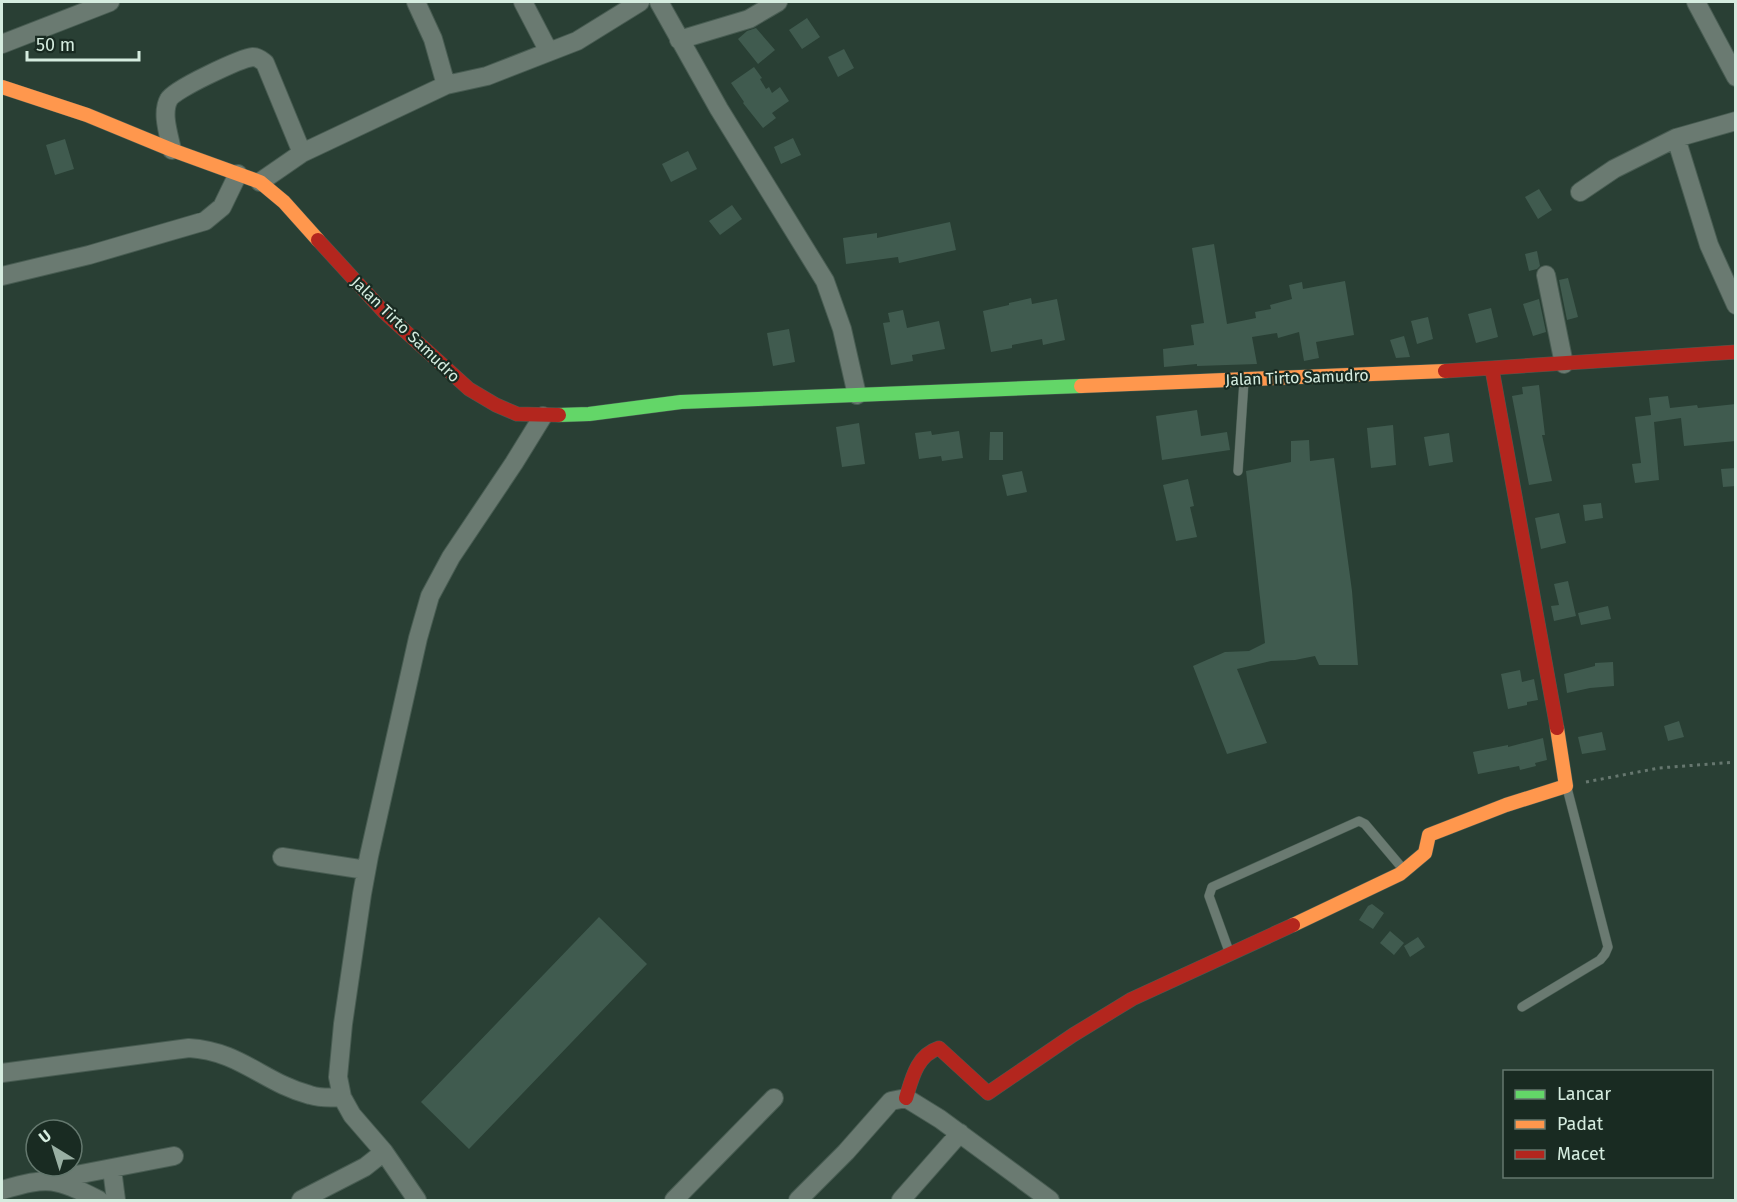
<svg xmlns="http://www.w3.org/2000/svg" width="1737" height="1202" font-family="'Fira Sans',sans-serif">
  <style>
    .building { fill: #405b4f }
    .lines { fill: none; stroke-linecap: round; stroke-linejoin: round }
    .lane-casing { stroke: #485c52; stroke-width: 10 }
    .street-casing { stroke: #485c52; stroke-width: 20 }
    .fast-casing { stroke: #485c52; stroke-width: 15 }
    .slow-casing { stroke: #485c52; stroke-width: 15 }
    .jam-casing { stroke: #485c52; stroke-width: 15 }
    .path { stroke: #66776f; stroke-width: 3; stroke-dasharray: 3 4.5; stroke-linecap: butt }
    .lane { stroke: #6a7a71; stroke-width: 9 }
    .street { stroke: #6a7a71; stroke-width: 18 }
    .fast { stroke: #63d668; stroke-width: 14 }
    .slow { stroke: #ff974d; stroke-width: 14 }
    .jam { stroke: #b3261e; stroke-width: 14 }
    .labels { text-anchor: middle; stroke-width: 4.5; stroke-linejoin: round; paint-order: stroke }
    .street-label { font-size: 16px; fill: #d5ecdf; stroke: #192b22 }
  </style>
  <rect width="100%" height="100%" fill="#293f34"/>
  <path class="building" d="M807,18L820,37L802,49L789,30Z
    M756,28L775,50L758,64L738,39L747,31Z
    M844,49L854,68L838,77L828,57Z
    M754,67L762,78L760,79L766,89L769,87L772,93L780,87L789,101L772,113L776,118L763,128L743,103L744,102L731,83Z
    M793,138L801,155L781,164L774,147Z
    M65,139L74,169L55,175L46,145Z
    M688,151L697,169L671,182L662,164Z
    M1539,189L1552,210L1538,219L1525,197Z
    M732,205L742,219L720,235L709,221Z
    M950,222L956,250L899,263L898,257L846,264L843,238L877,233V238Z
    M1214,244L1227,324L1256,318L1255,312L1271,309L1270,305L1292,299L1289,285L1302,282L1303,289L1345,281L1354,335L1316,342L1319,358L1304,361L1299,332L1278,338L1277,333L1252,337L1257,364L1197,366V364L1164,367L1163,349L1194,345L1191,325L1204,323L1192,248Z
    M1537,251L1540,266L1537,269L1529,271L1525,254Z
    M1568,278L1578,317L1567,320L1559,280Z
    M1031,298L1032,304L1057,299L1065,340L1043,345L1042,339L1012,345V348L991,352L983,311L1009,305V303Z
    M1539,299L1546,332L1533,336L1523,304Z
    M1491,308L1498,337L1476,343L1468,314Z
    M903,310L907,328L939,321L945,349L912,355L913,361L891,365L883,323L890,322L888,313Z
    M1428,317L1433,339L1417,344L1411,321Z
    M789,329L795,362L773,366L767,333Z
    M1404,336L1410,357L1396,358L1390,340Z
    M1539,385L1545,435H1542L1552,481L1529,485L1512,396L1523,394L1522,387Z
    M1668,396L1670,408L1697,405L1698,408L1736,404V441L1684,446L1681,418L1654,422L1659,480L1635,483L1632,464L1641,463L1635,417L1651,415L1649,398Z
    M1197,410L1201,436L1227,432L1230,450L1162,460L1156,416Z
    M859,423L865,464L842,467L836,427Z
    M1393,425L1396,465L1371,468L1367,428Z
    M931,431L932,435L959,431L963,458L942,461L941,456L919,459L915,433Z
    M990,432H1003V460H989Z
    M1449,433L1453,462L1429,466L1424,437Z
    M1309,440L1310,461L1334,458L1352,591L1358,665H1319L1315,656L1295,660L1271,661L1237,669L1267,743L1227,754L1193,666L1225,652L1249,651L1265,643L1246,471L1291,462V441Z
    M1736,468V486L1723,487L1721,469Z
    M1022,471L1027,492L1007,496L1002,475Z
    M1188,479L1194,506L1190,507L1197,537L1176,541L1163,485Z
    M1601,503L1603,518L1585,521L1583,505Z
    M1559,513L1566,543L1541,549L1535,518Z
    M1568,581L1576,616L1554,621L1551,606L1559,605L1554,584Z
    M1608,606L1611,619L1581,625L1578,613Z
    M1613,662L1614,686L1590,688L1567,693L1564,674L1595,666V663Z
    M1520,670L1522,682L1534,679L1538,700L1527,702V705L1508,709L1501,674Z
    M1679,721L1684,737L1668,741L1664,726Z
    M1602,732L1606,750L1582,754L1578,737Z
    M1543,738L1547,760L1535,763L1536,766L1520,770L1519,766L1478,774L1473,752L1508,745V747Z
    M1372,904L1384,913L1373,929L1359,920L1368,906Z
    M599,917L647,964L469,1149L421,1102Z
    M1390,931L1404,943L1394,955L1380,943Z
    M1418,937L1425,947L1410,957L1404,946Z"/>
  <g class="lines">
    <defs>
      <path id="lane" d="M1238,471L1244,381
        M1230,954L1209,896L1212,887L1359,821L1365,824L1403,869
        M1522,1007L1600,960L1605,954L1608,947L1567,788"/>
      <path id="street" d="M523,2L549,52
        M659,2L719,109L825,281L842,329L857,395
        M1696,2L1736,77
        M679,40L749,19L778,2
        M2,44L110,2
        M446,85L487,76L577,41L640,2
        M1736,121L1676,138L1709,245L1736,305
        M172,150C169,135 161,113 169,99C173,90 241,58 253,57C258,57 261,60 265,63L302,153
        M260,182L302,153L446,85L433,39L416,2
        M1580,192L1614,169L1676,138
        M1546,275L1564,364
        M2,276L89,255L205,221L222,207L238,174
        M282,857L366,870
        M2,1073L189,1048C240,1051 264,1083 310,1095C320,1098 331,1098 342,1097
        M112,1169L116,1200
        M50,1180L174,1156
        M2,1190C50,1176 55,1178 99,1200
        M301,1200L365,1167L384,1152
        M417,1200L384,1152L352,1115L342,1097L338,1077L343,1024L362,894L369,856L418,638L430,596L451,557L514,463L543,416
        M674,1200L774,1098
        M798,1200L846,1152L891,1101L906,1098L940,1119L1050,1200
        M901,1200L960,1133"/>
      <path id="fast" d="M559,415L589,414L681,402L1081,386"/>
      <path id="slow" d="M2,87L87,115L172,150L260,182L284,202L318,240
        M1081,386L1445,371
        M1293,925L1400,874L1425,853L1429,835L1506,805L1566,786L1557,728"/>
      <path id="jam" d="M318,240L384,312L469,389L496,405L517,414L559,415
        M1492,369L1557,728
        M1445,371L1736,352
        M906,1098C912,1078 917,1055 939,1048L988,1093L1073,1035L1132,999L1293,925"/>
    </defs>
    <use href="#lane" class="lane-casing"/>
    <use href="#street" class="street-casing"/>
    <use href="#fast" class="fast-casing"/>
    <use href="#slow" class="slow-casing"/>
    <use href="#jam" class="jam-casing"/>
    <path class="path" d="M1586,782L1659,768L1736,762"/>
    <use href="#lane" class="lane"/>
    <use href="#street" class="street"/>
    <use href="#fast" class="fast"/>
    <use href="#slow" class="slow"/>
    <use href="#jam" class="jam"/>
  </g>
  <g class="labels">
    <g class="street-label">
      <text transform="translate(406 329) rotate(44)" y="6">Jalan Tirto Samudro</text>
      <text transform="translate(1297 377) rotate(-2)" y="6">Jalan Tirto Samudro</text>
    </g>
  </g>
  <rect width="1737" height="1202" fill="none" stroke="#d5ecdf" stroke-width="6"/>
  <rect x="1503" y="1070" width="210" height="108" fill="#192b22" stroke="#64786e" stroke-width="1.5"/>
  <rect x="1515" y="1090" width="30" height="9" fill="#63d668" stroke="#64786e" stroke-width="1.5"/>
  <text x="1557" y="1100" font-size="18" fill="#d5ecdf">Lancar</text>
  <rect x="1515" y="1120" width="30" height="9" fill="#ff974d" stroke="#64786e" stroke-width="1.5"/>
  <text x="1557" y="1130" font-size="18" fill="#d5ecdf">Padat</text>
  <rect x="1515" y="1150" width="30" height="9" fill="#b3261e" stroke="#64786e" stroke-width="1.5"/>
  <text x="1557" y="1160" font-size="18" fill="#d5ecdf">Macet</text>
  <g transform="translate(54 1148) rotate(322)"><circle r="28" fill="#192b22" stroke="#64786e" stroke-width="1.5"/>
  <path d="M0-4.5L10 22L0 15L-10 22Z" fill="#99afa3"/>
  <text y="-9" font-size="16" font-weight="bold" text-anchor="middle" fill="#d5ecdf">U</text>
  </g>
  <path d="M27 51v9h112v-9" fill="none" stroke="#d5ecdf" stroke-width="3"/>
  <text x="36" y="51" font-size="18" fill="#d5ecdf" stroke="#192b22" stroke-width="4.5" paint-order="stroke">50 m</text>
</svg>
